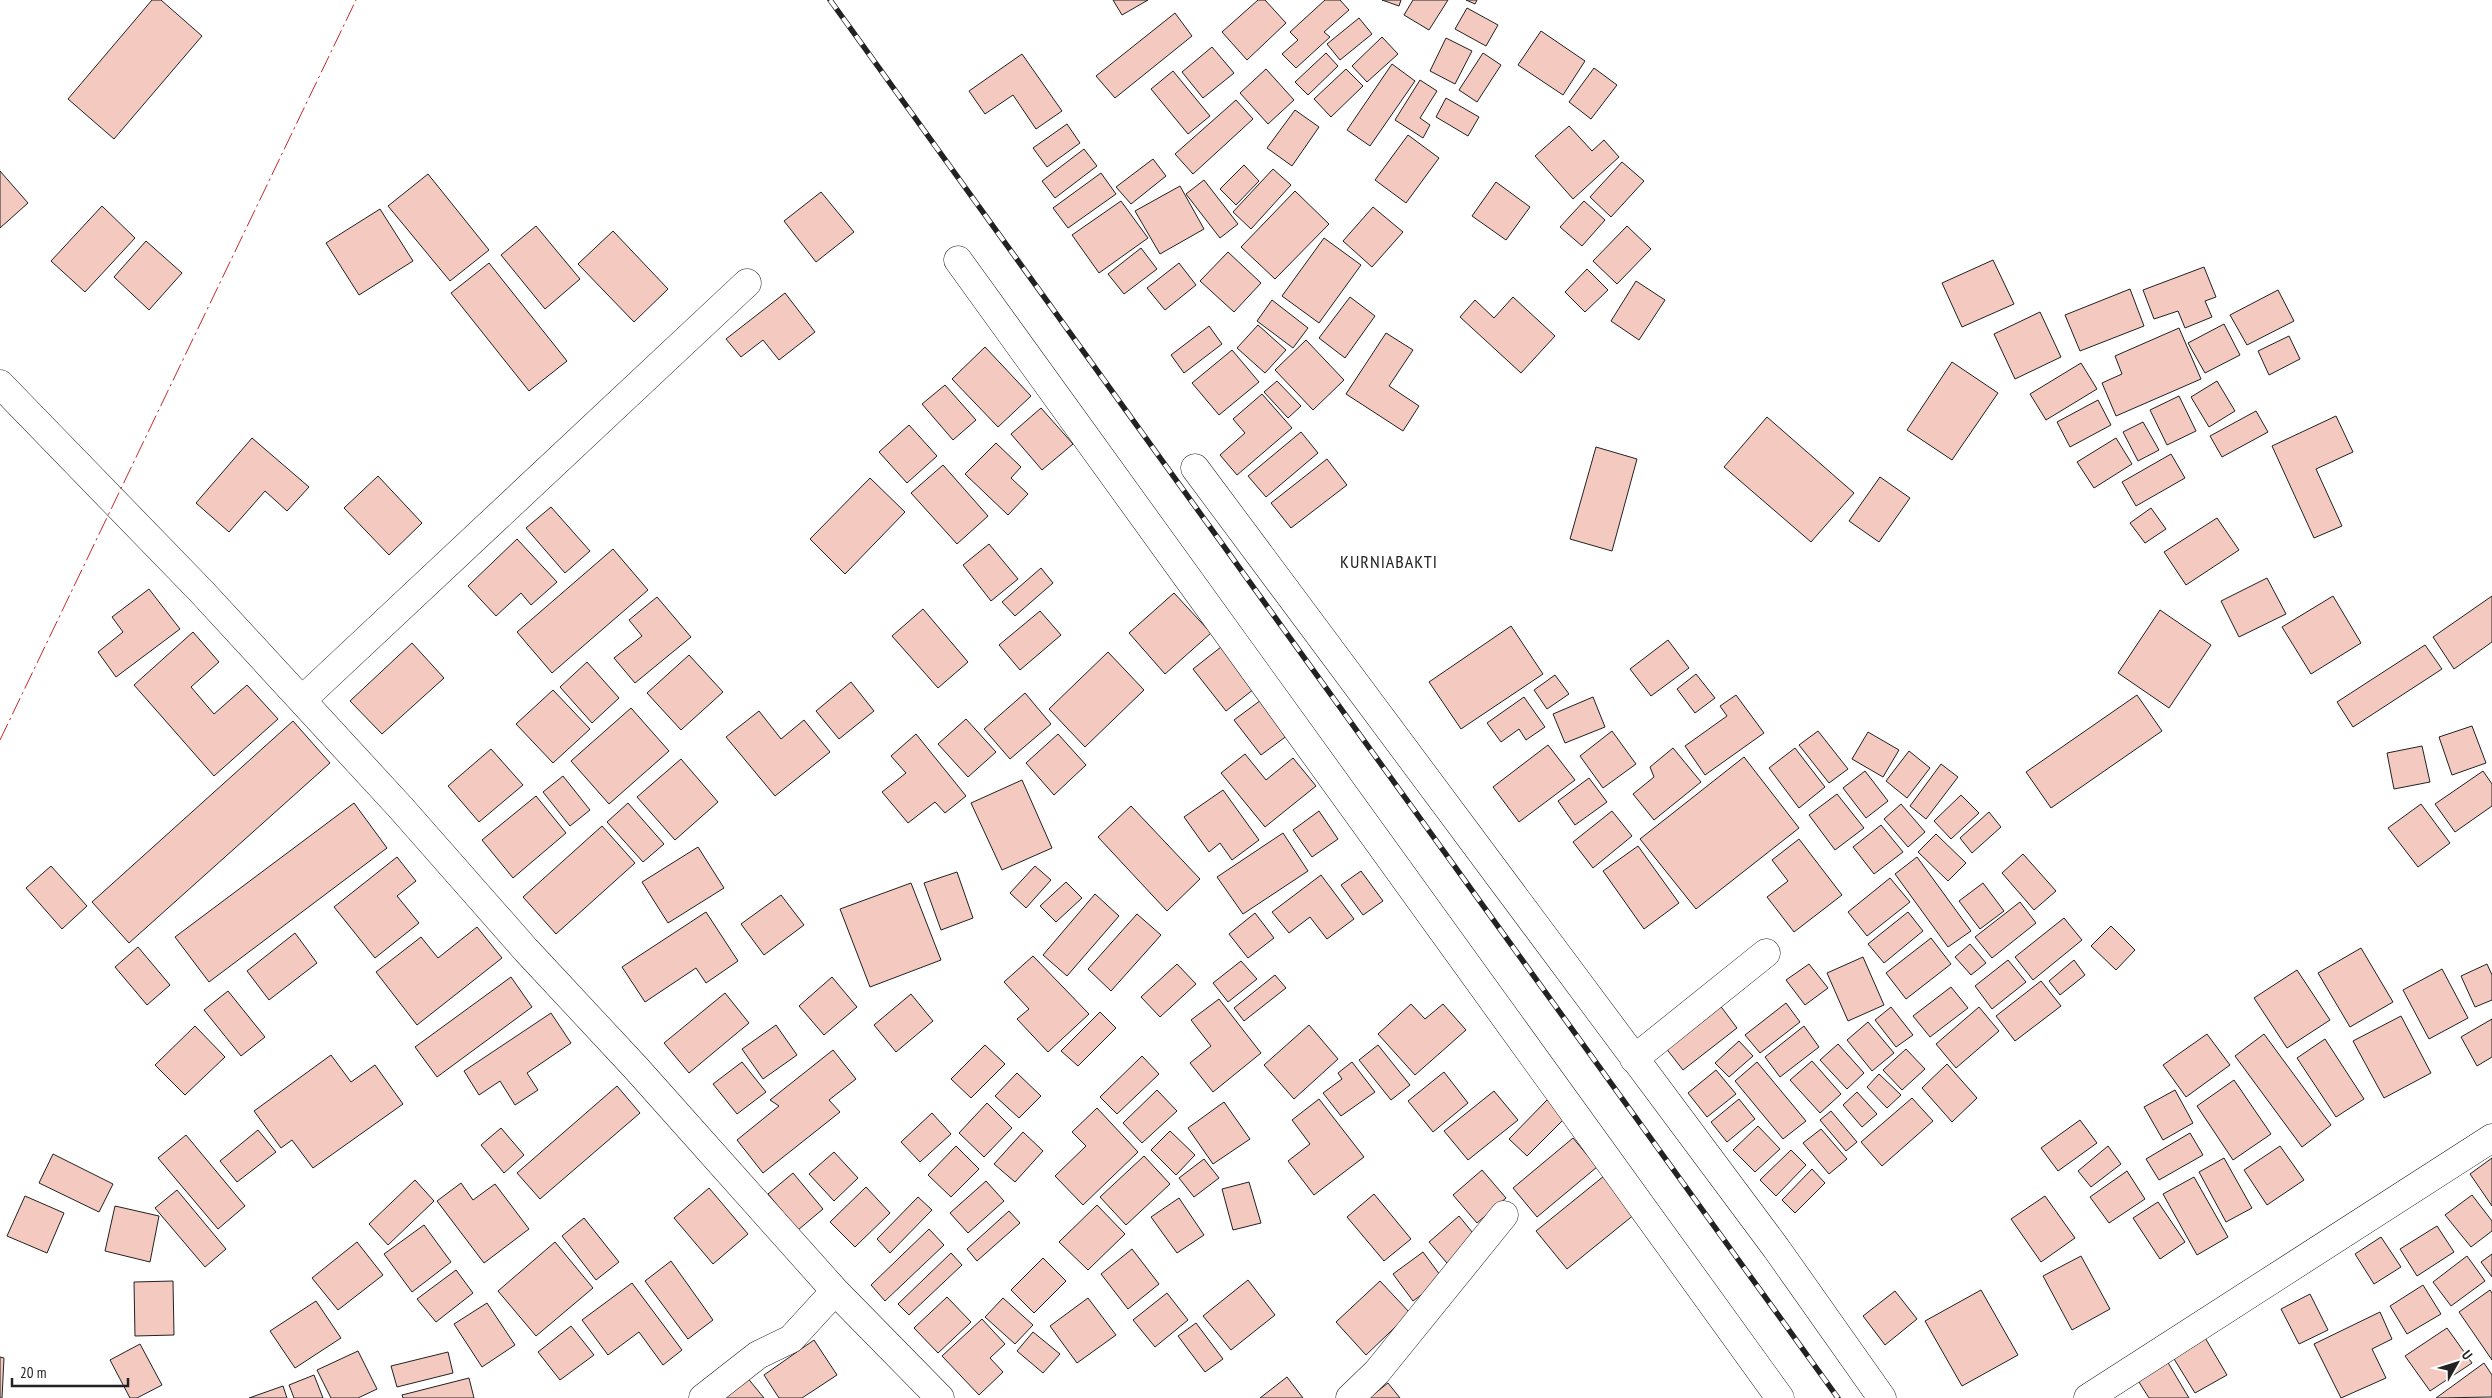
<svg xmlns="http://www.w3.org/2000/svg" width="2492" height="1398" font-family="'PT Sans Narrow',sans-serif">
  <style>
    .building { fill: #f3c9c0; stroke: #222 }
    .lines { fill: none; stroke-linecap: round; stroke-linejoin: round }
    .minor-casing { stroke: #222; stroke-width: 29 }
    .minor { stroke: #fff; stroke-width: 28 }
    .rail-casing { stroke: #222; stroke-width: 5.5 }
    .rail { stroke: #fff; stroke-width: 4; stroke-dasharray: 11; stroke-linecap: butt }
    .power { stroke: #c62828; stroke-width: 1; stroke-dasharray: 18 4 2.5 4; stroke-linecap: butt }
    .labels { text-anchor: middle; stroke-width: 4; stroke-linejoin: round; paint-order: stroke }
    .quarter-label { font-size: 18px; letter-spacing: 1px; fill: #222; stroke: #fff }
  </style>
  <rect width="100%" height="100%" fill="#fff"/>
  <path class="building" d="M152,0H161L202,36L114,139L68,99Z
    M1113,0H1148L1122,15Z
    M1258,0H1265L1286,23L1247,60L1222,32Z
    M1325,0H1340L1349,10L1324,32L1330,37L1296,68L1282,54L1298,40L1290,32Z
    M1382,0H1401L1399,6Z
    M1413,0H1448L1429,30L1404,15Z
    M1466,0H1477L1475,4Z
    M1467,8L1498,25L1486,46L1455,29Z
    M1175,13L1192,36L1115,98L1096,76Z
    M1359,18L1372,34L1340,60L1327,44Z
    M1541,31L1585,61L1563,95L1518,65Z
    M1382,37L1398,54L1367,82L1352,66Z
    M1446,38L1472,51L1455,84L1430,71Z
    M1212,47L1234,73L1203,98L1182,72Z
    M1326,53L1338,66L1308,95L1295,82Z
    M1483,53L1501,65L1477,102L1459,90Z
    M1022,54L1062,111L1036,129L1013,95L985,114L969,91Z
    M1392,64L1415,81L1370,146L1347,130Z
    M1594,68L1617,85L1591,119L1569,102Z
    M1266,69L1294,100L1268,124L1240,93Z
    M1346,69L1363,86L1331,117L1314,99Z
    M1173,71L1210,116L1188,134L1151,89Z
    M1420,80L1437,91L1420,118L1430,125L1423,138L1395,120Z
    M1446,98L1479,117L1468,136L1436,117Z
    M1236,100L1253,119L1193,174L1175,154Z
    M1295,110L1319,127L1292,166L1267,148Z
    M1067,124L1080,143L1047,167L1033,148Z
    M1569,126L1592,151L1604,140L1619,157L1573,199L1535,156Z
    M1408,135L1439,158L1406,203L1375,180Z
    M1084,149L1097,166L1055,198L1042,181Z
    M1153,159L1166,176L1131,204L1116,187Z
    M1622,162L1644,181L1611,217L1590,197Z
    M1244,165L1259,181L1236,205L1220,189Z
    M1273,169L1291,185L1251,229L1233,212Z
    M0,171L28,203L0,228Z
    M1101,173L1116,194L1068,228L1053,208Z
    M428,174L489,250L450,281L388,206Z
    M1204,180L1238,224L1220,238L1186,194Z
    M1496,182L1530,207L1506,240L1472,216Z
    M1180,186L1204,229L1160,254L1135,211Z
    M1295,191L1329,224L1275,279L1241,247Z
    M821,192L854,232L816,262L784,221Z
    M1121,201L1148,238L1099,273L1072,235Z
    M1584,201L1605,220L1582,246L1560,227Z
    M102,206L135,238L85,292L51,261Z
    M1373,207L1403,232L1372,267L1343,241Z
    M380,209L413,261L359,295L326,243Z
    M536,226L580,279L545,309L501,255Z
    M1627,226L1651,249L1617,284L1593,261Z
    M613,231L668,289L634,322L578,264Z
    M1324,238L1361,265L1319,323L1282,296Z
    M146,241L182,273L149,310L114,277Z
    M1141,248L1157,269L1124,294L1108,274Z
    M1228,252L1261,283L1234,312L1200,281Z
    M1993,260L2014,304L1962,327L1942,283Z
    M489,263L567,361L529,391L451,293Z
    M1179,263L1196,285L1165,310L1147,288Z
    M2204,267L2216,297L2205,301L2212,317L2185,328L2178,311L2154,319L2143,290Z
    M1587,269L1608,290L1585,312L1565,292Z
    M1636,281L1665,300L1639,340L1611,321Z
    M2130,289L2144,326L2080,351L2065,315Z
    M2278,290L2294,321L2247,345L2230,315Z
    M785,293L815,332L779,360L763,340L741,357L726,339Z
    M1350,297L1375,316L1345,358L1319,338Z
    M1513,297L1555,336L1521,373L1460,317L1475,300L1494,318Z
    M1272,300L1308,328L1293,348L1257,321Z
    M2040,312L2061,357L2015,379L1994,334Z
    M2224,324L2240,355L2205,373L2188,343Z
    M1258,325L1286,350L1265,373L1237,348Z
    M1209,326L1222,344L1184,373L1171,355Z
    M2179,328L2201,379L2116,416L2102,383L2122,374L2115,356Z
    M1386,333L1413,350L1389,386L1419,406L1403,431L1346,394Z
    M2289,336L2300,359L2269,375L2258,351Z
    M1306,340L1344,380L1313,410L1275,370Z
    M985,347L1031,396L998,427L952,379Z
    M1232,350L1259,382L1219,415L1192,383Z
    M1952,362L1998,393L1952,460L1907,430Z
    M2081,363L2097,389L2046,420L2030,394Z
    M1277,381L1301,406L1288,418L1264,392Z
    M2217,381L2235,411L2209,427L2191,397Z
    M945,385L976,420L953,440L922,404Z
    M1262,394L1292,428L1237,475L1220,455L1245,433L1233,419Z
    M2179,396L2196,431L2167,445L2150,410Z
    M2098,400L2111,425L2070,447L2057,422Z
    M1041,408L1073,444L1042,470L1011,434Z
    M2256,411L2268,432L2222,457L2210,436Z
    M2336,416L2353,452L2316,469L2342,526L2314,538L2272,446Z
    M1767,417L1854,493L1811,542L1724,467Z
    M2143,422L2159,450L2138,461L2123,432Z
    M909,425L937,456L907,483L879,452Z
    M1301,432L1318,453L1266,497L1248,476Z
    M252,438L309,487L287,511L265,491L229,532L196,503Z
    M2116,438L2132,464L2094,488L2077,462Z
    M996,443L1021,467L1011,478L1028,494L1008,515L965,474Z
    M1596,447L1637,459L1612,551L1570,539Z
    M2171,454L2185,478L2136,506L2122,482Z
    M1327,459L1347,485L1291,528L1271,503Z
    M943,465L988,516L957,544L911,493Z
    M378,476L422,523L389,555L344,508Z
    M1880,477L1910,498L1879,542L1849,521Z
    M870,478L905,512L845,574L810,539Z
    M551,507L590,551L565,573L526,528Z
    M2151,508L2166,529L2145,543L2130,523Z
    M2217,518L2239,550L2186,585L2164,552Z
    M517,539L557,582L531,605L521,593L496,616L468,586Z
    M989,544L1018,579L991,601L963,565Z
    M613,549L648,590L552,673L517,632Z
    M1041,568L1053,583L1015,616L1002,602Z
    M2267,578L2286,614L2239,637L2221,601Z
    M149,589L180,629L116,677L98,652L123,632L112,617Z
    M1174,593L1211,633L1165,674L1129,633Z
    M2333,596L2361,643L2311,674L2282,627Z
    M2492,596V642L2454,669L2433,637Z
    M657,597L691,637L635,683L614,658L642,636L629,620Z
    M923,609L968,662L938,688L892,636Z
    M2160,610L2211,645L2169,708L2118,673Z
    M1040,611L1061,635L1020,670L999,645Z
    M1511,626L1543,674L1461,729L1429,682Z
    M193,632L219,662L191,687L214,714L247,685L278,719L214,776L134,685Z
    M1668,640L1689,668L1651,696L1630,669Z
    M412,643L444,678L382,734L350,701Z
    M2425,645L2442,669L2353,727L2337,702Z
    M1221,647L1254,689L1226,711L1193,669Z
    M1108,652L1144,690L1085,747L1049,709Z
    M689,655L723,692L681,730L647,693Z
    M587,662L619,698L592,723L560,687Z
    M1696,674L1715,698L1695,713L1677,689Z
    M1555,675L1569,694L1547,709L1534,690Z
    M851,682L874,711L839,739L816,711Z
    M553,690L590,729L553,763L516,724Z
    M1025,693L1051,724L1010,759L984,729Z
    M1736,695L1764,733L1705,775L1685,746L1727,716L1720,706Z
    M2137,695L2162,731L2051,808L2026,772Z
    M1524,697L1545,727L1526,740L1519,729L1501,742L1487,723Z
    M1593,697L1605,727L1565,743L1553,714Z
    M1261,700L1288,735L1261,755L1234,720Z
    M631,708L669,751L609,804L571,761Z
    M759,711L781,739L804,720L830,752L775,796L726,737Z
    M966,719L996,752L968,777L938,744Z
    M293,721L330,763L129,943L92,902Z
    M2472,726L2486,763L2452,775L2439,737Z
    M1612,731L1636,764L1603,788L1580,756Z
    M1818,731L1848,769L1829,783L1799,745Z
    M1868,732L1899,750L1883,777L1852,759Z
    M916,734L966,796L945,813L935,802L908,823L882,792L906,773L891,756Z
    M1058,734L1086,765L1054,795L1026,763Z
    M1548,745L1575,780L1519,822L1493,787Z
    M2422,746L2430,782L2394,789L2387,753Z
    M1673,748L1701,782L1654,820L1633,794L1654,777L1650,767Z
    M1795,748L1825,787L1799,808L1769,768Z
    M491,749L523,785L479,822L448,786Z
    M1909,751L1930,768L1907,798L1886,781Z
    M1245,754L1266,780L1293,758L1316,786L1265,827L1221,773Z
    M1744,757L1799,828L1696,909L1640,839Z
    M681,759L718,802L675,840L637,797Z
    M1941,764L1958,777L1926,819L1910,806Z
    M1865,771L1888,801L1866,818L1843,788Z
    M2483,771L2492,784V806L2455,832L2435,804Z
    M563,776L590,810L570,826L543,792Z
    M1589,778L1607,802L1575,825L1558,801Z
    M1022,780L1052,848L1002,870L971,803Z
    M1223,790L1259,840L1232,860L1220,843L1209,852L1184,817Z
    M1837,794L1864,828L1835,850L1809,815Z
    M1961,795L1979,813L1951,839L1934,821Z
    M536,796L566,833L513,878L482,840Z
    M354,803L387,848L209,982L175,937Z
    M628,803L664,844L643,862L607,822Z
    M1901,804L1925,832L1908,847L1884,819Z
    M2421,804L2450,843L2418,867L2388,828Z
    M1131,806L1200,879L1167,911L1098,837Z
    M1319,811L1338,839L1312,857L1293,830Z
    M1612,811L1632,836L1593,868L1573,842Z
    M1989,812L2001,827L1972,853L1960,838Z
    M1881,825L1903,852L1874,874L1853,847Z
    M602,826L635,863L556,934L523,897Z
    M1283,833L1308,871L1243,914L1217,877Z
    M1936,834L1966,863L1948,881L1918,852Z
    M1799,839L1842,895L1794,932L1767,897L1788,881L1772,860Z
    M1638,846L1679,903L1644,929L1603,871Z
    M698,847L724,888L668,923L642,882Z
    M2023,854L2056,891L2034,910L2002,873Z
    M397,857L416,881L397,896L419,923L375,958L334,907Z
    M1917,857L1971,931L1948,947L1895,874Z
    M51,866L87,906L62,929L26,888Z
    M1035,866L1051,880L1026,908L1010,893Z
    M1361,871L1383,901L1363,915L1341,885Z
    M957,872L973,918L941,930L924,883Z
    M1321,875L1354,919L1327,939L1310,917L1289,933L1272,912Z
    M1890,878L1910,902L1867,936L1848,912Z
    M1066,882L1082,898L1056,922L1040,906Z
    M911,883L941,960L870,987L840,909Z
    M1983,883L2004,911L1980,929L1959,901Z
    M1095,894L1119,916L1067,976L1043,955Z
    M781,895L804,925L764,955L741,924Z
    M2020,902L2036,923L1992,958L1975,937Z
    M706,912L738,961L706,983L696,968L645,1002L622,967Z
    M1908,912L1923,931L1884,963L1868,944Z
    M1255,913L1274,938L1248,958L1229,934Z
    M1137,914L1161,935L1111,991L1088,969Z
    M2064,918L2082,940L2033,980L2015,957Z
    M2111,926L2135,950L2116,970L2091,946Z
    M477,927L502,958L417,1025L376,972L421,937L438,958Z
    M295,933L317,963L269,1000L247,971Z
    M1931,938L1951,964L1906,999L1886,973Z
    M1970,944L1986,963L1971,975L1955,957Z
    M138,947L170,985L147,1005L115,967Z
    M2361,948L2393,1002L2350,1027L2318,973Z
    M1033,956L1089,1014L1048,1052L1017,1019L1029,1009L1004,982Z
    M1863,957L1884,1005L1848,1021L1827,973Z
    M2008,960L2026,982L1992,1009L1975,986Z
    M2074,960L2085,975L2060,995L2049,981Z
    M1241,961L1257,979L1228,1002L1213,983Z
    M1177,964L1196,984L1160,1017L1141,997Z
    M1809,964L1828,988L1805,1005L1786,980Z
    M2487,964L2492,975V1000L2475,1007L2461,976Z
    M2442,969L2468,1018L2429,1039L2403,990Z
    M2297,970L2330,1020L2287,1048L2254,998Z
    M1275,975L1286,988L1244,1021L1234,1008Z
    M511,977L532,1007L437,1077L415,1047Z
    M832,977L857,1007L824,1035L799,1006Z
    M2041,981L2061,1006L2015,1041L1996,1016Z
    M1951,987L1968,1008L1930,1037L1913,1016Z
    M228,991L265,1037L241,1056L204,1010Z
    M725,993L749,1023L689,1073L664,1043Z
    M911,994L933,1021L896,1052L874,1025Z
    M1219,999L1261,1053L1213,1092L1190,1063L1211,1046L1191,1020Z
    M1786,1003L1800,1022L1760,1053L1745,1035Z
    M1411,1004L1425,1019L1443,1004L1466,1030L1415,1075L1378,1034Z
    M1719,1004L1737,1028L1683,1070L1665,1047Z
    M1891,1007L1913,1035L1896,1047L1875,1020Z
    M1979,1007L1999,1031L1956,1068L1936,1044Z
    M1100,1012L1116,1028L1078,1066L1061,1051Z
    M551,1013L571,1043L527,1073L538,1090L515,1105L500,1081L479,1095L464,1071Z
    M2401,1016L2431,1073L2384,1098L2353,1041Z
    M2492,1019V1057L2477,1066L2461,1037Z
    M1868,1022L1894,1053L1872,1071L1847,1040Z
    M776,1025L797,1055L763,1079L742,1049Z
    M1309,1025L1338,1059L1294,1099L1264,1065Z
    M195,1026L225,1057L185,1095L155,1065Z
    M1804,1026L1819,1047L1780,1077L1765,1057Z
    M2207,1034L2230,1065L2186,1097L2163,1065Z
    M2264,1034L2331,1125L2302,1147L2235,1056Z
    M2325,1039L2364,1099L2336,1117L2297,1058Z
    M1739,1041L1753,1056L1729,1077L1715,1063Z
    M1838,1044L1864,1073L1847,1089L1820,1060Z
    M985,1045L1005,1064L971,1098L951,1079Z
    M1378,1045L1410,1085L1391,1100L1359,1060Z
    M1906,1049L1925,1069L1902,1090L1883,1070Z
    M833,1050L856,1079L829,1100L840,1112L763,1173L737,1140L779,1106L770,1100Z
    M331,1055L351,1082L375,1065L403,1104L313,1168L292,1140L281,1148L254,1111Z
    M1142,1056L1159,1074L1117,1114L1100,1097Z
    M1812,1061L1841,1094L1820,1113L1790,1080Z
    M742,1062L766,1092L737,1114L713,1084Z
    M1352,1062L1375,1092L1341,1116L1323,1093L1342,1079L1338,1073Z
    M1757,1062L1806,1121L1783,1139L1735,1081Z
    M1947,1064L1977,1098L1952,1122L1922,1088Z
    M1716,1070L1736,1094L1707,1117L1688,1093Z
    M1444,1072L1468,1103L1433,1132L1408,1101Z
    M1017,1073L1041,1096L1019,1118L995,1096Z
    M1879,1074L1901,1095L1887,1108L1867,1087Z
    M2234,1080L2271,1134L2233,1160L2197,1106Z
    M617,1086L640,1113L540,1199L517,1173Z
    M1157,1090L1177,1111L1142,1143L1123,1123Z
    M2175,1090L2193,1123L2163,1140L2144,1107Z
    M1494,1091L1518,1120L1468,1160L1444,1131Z
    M1857,1092L1877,1114L1862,1127L1843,1105Z
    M1912,1098L1933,1121L1882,1166L1861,1142Z
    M1319,1099L1364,1157L1314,1195L1288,1161L1310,1144L1292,1120Z
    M1739,1099L1755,1119L1727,1142L1711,1122Z
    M1547,1100L1565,1118L1527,1156L1509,1139Z
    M1224,1102L1250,1139L1213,1164L1188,1128Z
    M987,1103L1012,1128L984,1157L959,1133Z
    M1097,1108L1138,1152L1083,1205L1055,1176L1086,1146L1072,1132Z
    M1831,1111L1857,1142L1846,1151L1820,1120Z
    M932,1113L951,1134L920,1162L901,1142Z
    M2080,1120L2097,1143L2058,1171L2041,1148Z
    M1758,1126L1780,1149L1755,1172L1733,1150Z
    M501,1128L524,1155L504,1173L481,1145Z
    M1821,1129L1847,1159L1829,1174L1803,1143Z
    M258,1130L276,1152L237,1182L220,1161Z
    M1170,1131L1195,1155L1176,1175L1151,1150Z
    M1023,1132L1043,1151L1015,1182L994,1164Z
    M2190,1133L2203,1155L2159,1180L2146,1159Z
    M186,1135L245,1206L218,1229L158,1158Z
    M1573,1138L1597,1167L1537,1217L1513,1188Z
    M956,1146L979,1169L951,1197L928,1175Z
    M2108,1146L2121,1164L2091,1187L2078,1171Z
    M2280,1146L2304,1180L2267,1205L2244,1170Z
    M1791,1150L1806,1165L1776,1196L1760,1180Z
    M834,1152L858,1178L834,1201L809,1174Z
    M53,1154L113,1184L99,1212L39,1183Z
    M1144,1156L1170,1184L1126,1225L1100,1197Z
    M2224,1158L2252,1208L2226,1222L2199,1172Z
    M2492,1158V1206L2470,1174Z
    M1204,1159L1219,1178L1194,1197L1179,1178Z
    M1812,1169L1825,1183L1795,1213L1782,1200Z
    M1482,1170L1506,1198L1477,1223L1453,1195Z
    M2127,1171L2145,1199L2109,1223L2090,1197Z
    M793,1173L823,1209L798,1230L768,1194Z
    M1604,1176L1635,1214L1567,1269L1536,1231Z
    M2194,1177L2228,1237L2197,1255L2163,1194Z
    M415,1180L434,1201L388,1245L369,1224Z
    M986,1181L1004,1201L968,1233L950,1213Z
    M1249,1182L1261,1223L1233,1230L1222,1189Z
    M461,1183L473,1200L495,1184L529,1229L484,1263L437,1201Z
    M866,1187L890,1213L855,1247L830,1222Z
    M709,1188L748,1234L713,1264L674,1218Z
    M177,1190L226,1249L205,1267L155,1208Z
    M1374,1194L1411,1239L1384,1261L1347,1217Z
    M2472,1195L2492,1221V1231L2471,1247L2445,1215Z
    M25,1196L64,1213L47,1253L7,1236Z
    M2045,1196L2075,1238L2041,1262L2011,1219Z
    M918,1197L932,1210L890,1253L877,1239Z
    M1179,1198L1204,1235L1177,1253L1151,1217Z
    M2158,1202L2185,1242L2160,1259L2133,1218Z
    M1097,1205L1125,1234L1088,1270L1059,1242Z
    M115,1206L159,1216L150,1262L105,1251Z
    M1009,1211L1020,1223L977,1261L967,1249Z
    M1459,1216L1477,1238L1447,1263L1429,1242Z
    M584,1218L619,1262L596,1280L562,1236Z
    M424,1225L451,1262L412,1292L384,1254Z
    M2437,1226L2454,1252L2417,1276L2400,1249Z
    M929,1229L944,1245L885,1301L871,1285Z
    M2381,1237L2401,1267L2374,1284L2355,1254Z
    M357,1242L383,1275L338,1310L312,1278Z
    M555,1242L593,1288L536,1336L498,1291Z
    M1132,1249L1159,1284L1128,1309L1101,1274Z
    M1423,1252L1443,1279L1413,1301L1393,1274Z
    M951,1253L962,1265L909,1315L898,1304Z
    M2492,1254V1277L2481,1262Z
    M2081,1256L2110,1309L2072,1330L2043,1276Z
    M2467,1256L2485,1281L2451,1306L2433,1282Z
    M1043,1258L1066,1281L1034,1313L1011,1290Z
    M671,1261L713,1320L688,1339L645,1281Z
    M456,1270L473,1293L436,1322L417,1299Z
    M1248,1280L1275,1315L1231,1350L1203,1316Z
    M173,1281L174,1335L135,1336L134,1282Z
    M1380,1281L1410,1313L1366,1355L1336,1322Z
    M632,1283L682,1350L663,1365L639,1332L608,1355L582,1320Z
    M2423,1285L2441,1314L2407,1334L2390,1306Z
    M1981,1290L2018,1355L1962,1386L1925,1321Z
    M2490,1290L2492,1293V1360L2459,1312Z
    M1895,1291L1917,1319L1885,1345L1863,1316Z
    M1167,1293L1188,1320L1155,1347L1133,1320Z
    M2310,1294L2328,1330L2299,1344L2281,1309Z
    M947,1297L971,1322L938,1353L914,1328Z
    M1003,1298L1033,1325L1015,1344L985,1317Z
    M1088,1298L1116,1335L1077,1363L1050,1326Z
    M316,1301L341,1338L295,1368L270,1331Z
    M487,1303L515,1345L482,1367L454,1324Z
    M2380,1312L2392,1339L2372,1349L2386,1378L2341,1398L2314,1344Z
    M982,1319L1005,1344L990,1358L1003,1372L979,1395L942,1356Z
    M1196,1323L1223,1359L1205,1372L1178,1336Z
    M571,1326L594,1355L560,1380L538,1352Z
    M2447,1328L2472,1363L2430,1391L2405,1356Z
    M1033,1332L1060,1354L1043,1373L1017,1351Z
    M2204,1336L2227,1375L2195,1393L2171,1354Z
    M814,1340L837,1375L802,1398H779L764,1375Z
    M140,1344L162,1385L137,1398H130L110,1360Z
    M358,1351L377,1389L358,1398H331L317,1370Z
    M448,1352L453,1373L397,1387L391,1366Z
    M0,1357L4,1358L2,1398H0Z
    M2167,1361L2189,1398H2149L2137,1379Z
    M2484,1363L2492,1375V1397L2436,1398Z
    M314,1375L323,1398H294L289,1385Z
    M746,1376L764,1398H718Z
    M1287,1377L1303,1398H1260Z
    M469,1378L474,1398H403L402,1395Z
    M1388,1383L1400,1398H1369Z
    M283,1386L287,1398H249Z"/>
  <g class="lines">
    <defs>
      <path id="minor" d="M958,260L1780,1398
        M0,384L201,591L401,808L526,950L636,1068L835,1291L940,1398
        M1195,468L1776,1248L1882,1398
        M302,700L747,283
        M1634,1059L1766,953
        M703,1398L758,1355L791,1339L835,1291
        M1350,1398L1377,1372L1504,1215
        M2088,1398L2492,1138"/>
    </defs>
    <use href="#minor" class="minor-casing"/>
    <use href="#minor" class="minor"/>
    <defs>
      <path id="rail" d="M830,0L1838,1398"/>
    </defs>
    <use href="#rail" class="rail-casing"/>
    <use href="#rail" class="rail"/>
    <path class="power" d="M0,740L356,0"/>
  </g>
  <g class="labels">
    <g class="quarter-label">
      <text x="1389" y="568">KURNIABAKTI</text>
    </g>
  </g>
  <g transform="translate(2457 1363) rotate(51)" stroke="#ffffff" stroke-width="4" paint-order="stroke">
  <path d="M0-4L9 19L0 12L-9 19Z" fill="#222222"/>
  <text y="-8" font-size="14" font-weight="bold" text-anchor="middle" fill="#222222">U</text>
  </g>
  <path d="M12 1378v8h116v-8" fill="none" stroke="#222222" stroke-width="2.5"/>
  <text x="20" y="1378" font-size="15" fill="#222222" stroke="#ffffff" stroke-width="4" paint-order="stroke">20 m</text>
</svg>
